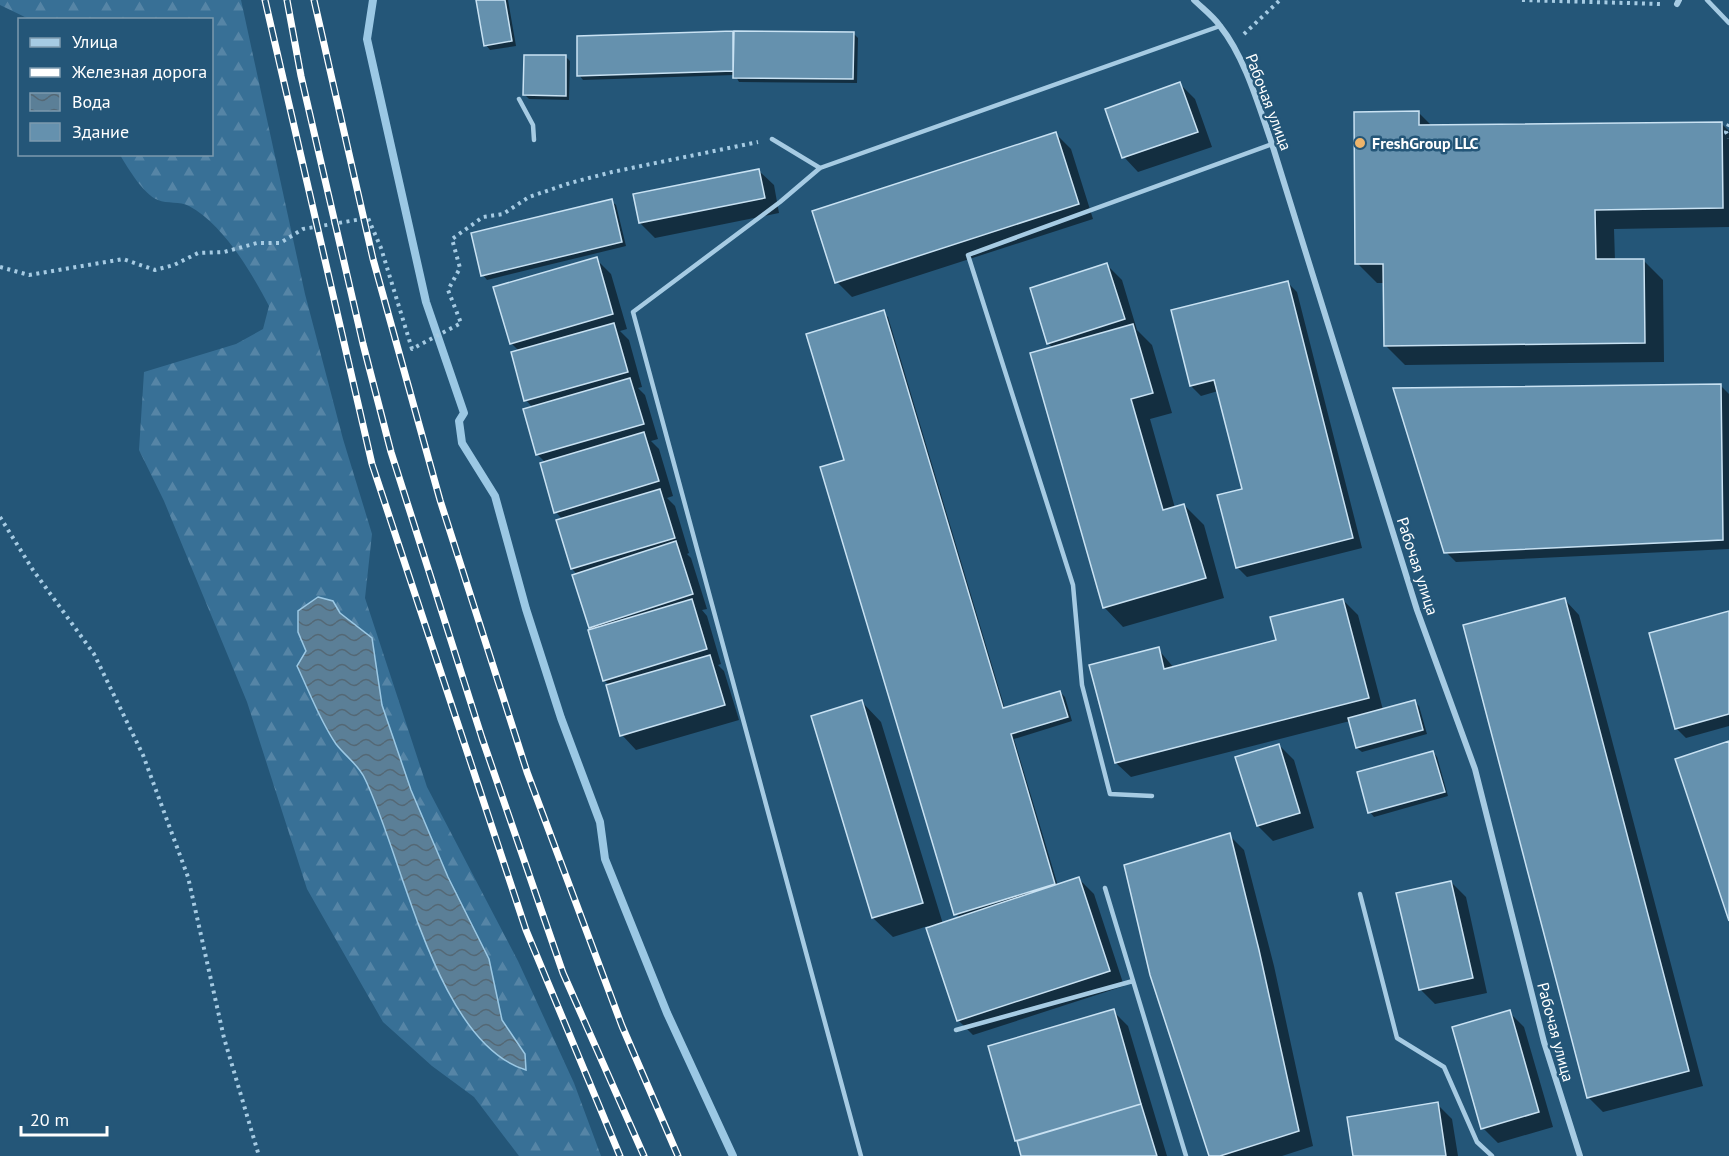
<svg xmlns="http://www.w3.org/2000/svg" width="1729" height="1156" font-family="'PT Sans',sans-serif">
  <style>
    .forest { fill: url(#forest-firs) }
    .water { fill: url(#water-waves); stroke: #9bc8e4; stroke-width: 1.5 }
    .shadow { fill: #0007 }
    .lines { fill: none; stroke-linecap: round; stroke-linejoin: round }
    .stream { stroke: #9bc8e4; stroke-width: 8 }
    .building { fill: #6591ae; stroke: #c9e2f3; stroke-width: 1.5 }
    .path { stroke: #a6cbe3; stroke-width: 4; stroke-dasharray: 3 4.5; stroke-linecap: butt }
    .service { stroke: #a6cbe3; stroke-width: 4.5 }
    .minor { stroke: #a6cbe3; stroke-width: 6 }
    .rail-casing { stroke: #fff; stroke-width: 7 }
    .rail { stroke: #245678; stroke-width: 4.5; stroke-dasharray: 14; stroke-linecap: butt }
    .poi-dot { fill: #edb46b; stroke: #245678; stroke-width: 2 }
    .labels { text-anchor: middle; stroke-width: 5; stroke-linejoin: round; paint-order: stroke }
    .street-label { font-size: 16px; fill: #fff; stroke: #245678 }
    .poi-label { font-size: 16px; font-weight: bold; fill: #fff; stroke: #245678; text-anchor: start }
  </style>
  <defs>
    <pattern id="forest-firs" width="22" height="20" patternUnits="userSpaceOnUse" patternTransform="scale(1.5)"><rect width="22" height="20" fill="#387096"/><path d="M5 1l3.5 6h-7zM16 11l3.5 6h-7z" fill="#5685a6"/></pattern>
    <pattern id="water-waves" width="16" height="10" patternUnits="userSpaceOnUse" patternTransform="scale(1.5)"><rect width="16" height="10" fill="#5b7f97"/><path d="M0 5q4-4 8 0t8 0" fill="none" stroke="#546875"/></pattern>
  </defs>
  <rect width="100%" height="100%" fill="#245678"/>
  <path class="forest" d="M0,0H241L305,294L343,439L372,534L365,598L427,787L518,961L574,1083L601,1156H519L474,1097L432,1066L383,1022L307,889L247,702L164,501L139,450L144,372L236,344L263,329L269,306C251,272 224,225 189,206C180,201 167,204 158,200C143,194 128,168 120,155L212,154V20L29,19L0,5Z"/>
  <path class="water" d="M318,597L333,601L340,613L372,638L382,705L411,790L448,877L489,959L502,1020L525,1054L526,1070C436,1043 403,857 365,779C359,765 345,756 336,744C320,721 309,691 297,666L306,651L298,632V611Z"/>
  <path class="shadow" d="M478,0H508L516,46L490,50L486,45Z
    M734,33H853L858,38L857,83L739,82L735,75L583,80L579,75V37Z
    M565,56L570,61L569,100L529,99L525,95Z
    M1180,84L1195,99L1212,147L1138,172L1124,157Z
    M1418,112L1433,127L1722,124L1729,131V227L1614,229L1615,261L1643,260L1663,280L1664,362L1405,365L1385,345V283H1377L1357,263Z
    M1056,134L1071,149L1093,219L852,297L837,282Z
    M759,171L774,185L779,213L655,238L640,223Z
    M611,201L616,205L626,246L487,280L483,275Z
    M596,259L611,274L627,329L620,331L629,340L642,387L638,388L645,395L658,439L651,441L659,449L673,496L667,498L675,506L689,553L687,554L691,558L707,609L702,610L707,616L721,664L718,665L724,671L739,720L636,750L622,735L610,686L604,680L578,575L572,569L558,521L563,520L556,512L546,463L537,454L533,408L526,400L519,351L511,343Z
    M1107,265L1122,280L1137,330L1152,345L1172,413L1150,419L1175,508L1184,505L1204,525L1224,598L1123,627L1104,607L1053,348L1048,343Z
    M1287,282L1297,292L1362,548L1247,577L1237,567L1243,490L1218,391L1201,396L1191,386Z
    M883,312L888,317L1005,709L1060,692L1065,697L1072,721L1014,739L1058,886L1079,879L1094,894L1124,986L973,1035L958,1020L928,926L893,937L873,918L862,702L881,722L943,924L960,918L956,914L846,461Z
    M1721,386L1729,394V549L1456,562L1446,552Z
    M1343,600L1358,615L1383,710L1414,702L1419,706L1427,734L1362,752L1357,748L1350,721L1131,777L1116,763L1158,649L1174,668L1278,641Z
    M1565,600L1579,615L1703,1086L1603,1112L1588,1097Z
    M1729,613V726L1686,738L1676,728Z
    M1279,745L1294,760L1314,828L1273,841L1258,826Z
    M1433,752L1437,757L1448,796L1374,817L1370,812Z
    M1229,835L1244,850L1274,966L1313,1146L1282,1156H1211Z
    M1451,882L1466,897L1487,993L1435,1004L1420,989Z
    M1113,1011L1128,1026L1167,1156H1023L990,1047Z
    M1509,1012L1524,1027L1553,1127L1498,1143L1483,1128Z
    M1437,1104L1452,1119L1458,1156H1354Z"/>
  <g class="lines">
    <path class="stream" d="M373,0L367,39L426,302L464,413L459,421L462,443L495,496L526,609L561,718L600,822L605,859L667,1013L733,1156"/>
  </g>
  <path class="building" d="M476,0H505L512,41L484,46Z
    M733,31V71L577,76V36Z
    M734,31L854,32L853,79L733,78Z
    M524,55H566V96L523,95Z
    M1180,82L1198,132L1122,158L1105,109Z
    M1419,111V125L1722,122L1723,208L1595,210L1596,259H1644L1645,343L1384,346L1383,264H1355L1354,112Z
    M1056,132L1079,204L835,283L812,211Z
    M759,169L765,198L639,223L633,194Z
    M612,199L622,242L481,276L471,233Z
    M597,257L613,314L510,344L493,287Z
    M1107,263L1125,319L1047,344L1030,288Z
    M1288,281L1353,538L1236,568L1217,495L1242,489L1214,380L1190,386L1171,310Z
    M884,310L1003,708L1060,691L1068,717L1011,734L1055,884L954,915L820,467L844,460L806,334Z
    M614,323L628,372L524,401L511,352Z
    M1133,324L1153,393L1131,399L1163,510L1184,504L1206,578L1103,608L1030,353Z
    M630,378L644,424L536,455L523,409Z
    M1721,384L1723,540L1444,553L1393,388Z
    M644,432L659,481L554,513L540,463Z
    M660,489L675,538L571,569L556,520Z
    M676,541L693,594L589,628L572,575Z
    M1565,598L1689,1071L1587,1098L1463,625Z
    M692,599L707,649L603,681L588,630Z
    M1343,599L1369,698L1115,763L1089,665L1159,647L1164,669L1276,640L1270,617Z
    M1729,611V714L1675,729L1649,633Z
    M710,655L725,705L620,736L606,685Z
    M862,700L923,903L872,918L811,716Z
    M1415,700L1423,730L1356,748L1348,718Z
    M1729,741V921L1675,759Z
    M1279,744L1300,813L1257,826L1235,757Z
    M1433,751L1445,792L1368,813L1357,772Z
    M1230,833L1259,950L1299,1131L1220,1156H1209L1150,975L1124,865Z
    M1079,877L1110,971L957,1021L926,928Z
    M1451,881L1473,978L1419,990L1396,893Z
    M1114,1009L1141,1104L1015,1141L988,1046Z
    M1510,1010L1539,1112L1481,1129L1452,1027Z
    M1438,1102L1446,1156H1353L1347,1117Z
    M1141,1104L1157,1156H1021L1017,1141Z"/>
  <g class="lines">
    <path class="path" d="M1522,0L1661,4
      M1244,34L1280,0
      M1729,124L1726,132L1729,138
      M0,267L29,275L123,259L155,270L174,265L198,253L224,252L257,243H280L303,229L368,218L381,248L412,349L461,323L448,290L460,268L452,239L483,217L503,214L529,197L570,183L612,172L758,142
      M0,517L33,570L94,654L143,755L188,877L224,1038L259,1156"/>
    <path class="service" d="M1707,0L1729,23
      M519,99L533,125L534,140
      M772,139L820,168
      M1152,796L1110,794L1082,685L1073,585L968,255L1272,144
      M1105,888L1186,1156
      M1360,894L1397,1038L1444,1067L1477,1142L1492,1156
      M956,1030L1133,981
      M861,1156L633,312L780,202L820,168L1220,26"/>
    <path class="minor" d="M1194,0C1202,8 1213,16 1220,26C1245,57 1259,107 1272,144L1417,610L1475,769L1544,1042L1580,1156
      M1677,4L1679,0"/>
    <defs>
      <path id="rail" d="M265,0L372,464L526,930L620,1156
        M287,0L301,76L363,344L391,452L482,738L563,973L644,1156
        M314,0L373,259L440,500L527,772L622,1026L678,1156"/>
    </defs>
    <use href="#rail" class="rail-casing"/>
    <use href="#rail" class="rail"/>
  </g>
  <circle class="poi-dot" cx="1360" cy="143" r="6"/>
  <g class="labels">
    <g class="street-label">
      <text transform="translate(1269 102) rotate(69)" y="6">Рабочая улица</text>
      <text transform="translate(1418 566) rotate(72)" y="6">Рабочая улица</text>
      <text transform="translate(1556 1032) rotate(75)" y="6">Рабочая улица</text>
    </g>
    <g class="poi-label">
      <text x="1372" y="149">FreshGroup LLC</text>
    </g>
  </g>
  <rect x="18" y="18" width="195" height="138" fill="#245678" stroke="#7c9aae" stroke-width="1.5"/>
  <rect x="30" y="38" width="30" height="9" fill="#a6cbe3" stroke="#7c9aae" stroke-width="1.5"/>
  <text x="72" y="48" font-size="18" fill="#ffffff">Улица</text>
  <rect x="30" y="68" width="30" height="9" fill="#ffffff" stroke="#7c9aae" stroke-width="1.5"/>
  <text x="72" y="78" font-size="18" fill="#ffffff">Железная дорога</text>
  <rect x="30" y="93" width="30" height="18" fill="url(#water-waves)" stroke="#7c9aae" stroke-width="1.5"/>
  <text x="72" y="108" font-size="18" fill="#ffffff">Вода</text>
  <rect x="30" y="123" width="30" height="18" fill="#6591ae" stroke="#7c9aae" stroke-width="1.5"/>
  <text x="72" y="138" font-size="18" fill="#ffffff">Здание</text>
  <path d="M21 1126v9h86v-9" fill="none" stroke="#ffffff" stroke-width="3"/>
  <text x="30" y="1126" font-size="18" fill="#ffffff" stroke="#245678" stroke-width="4.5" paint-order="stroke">20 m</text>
</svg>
